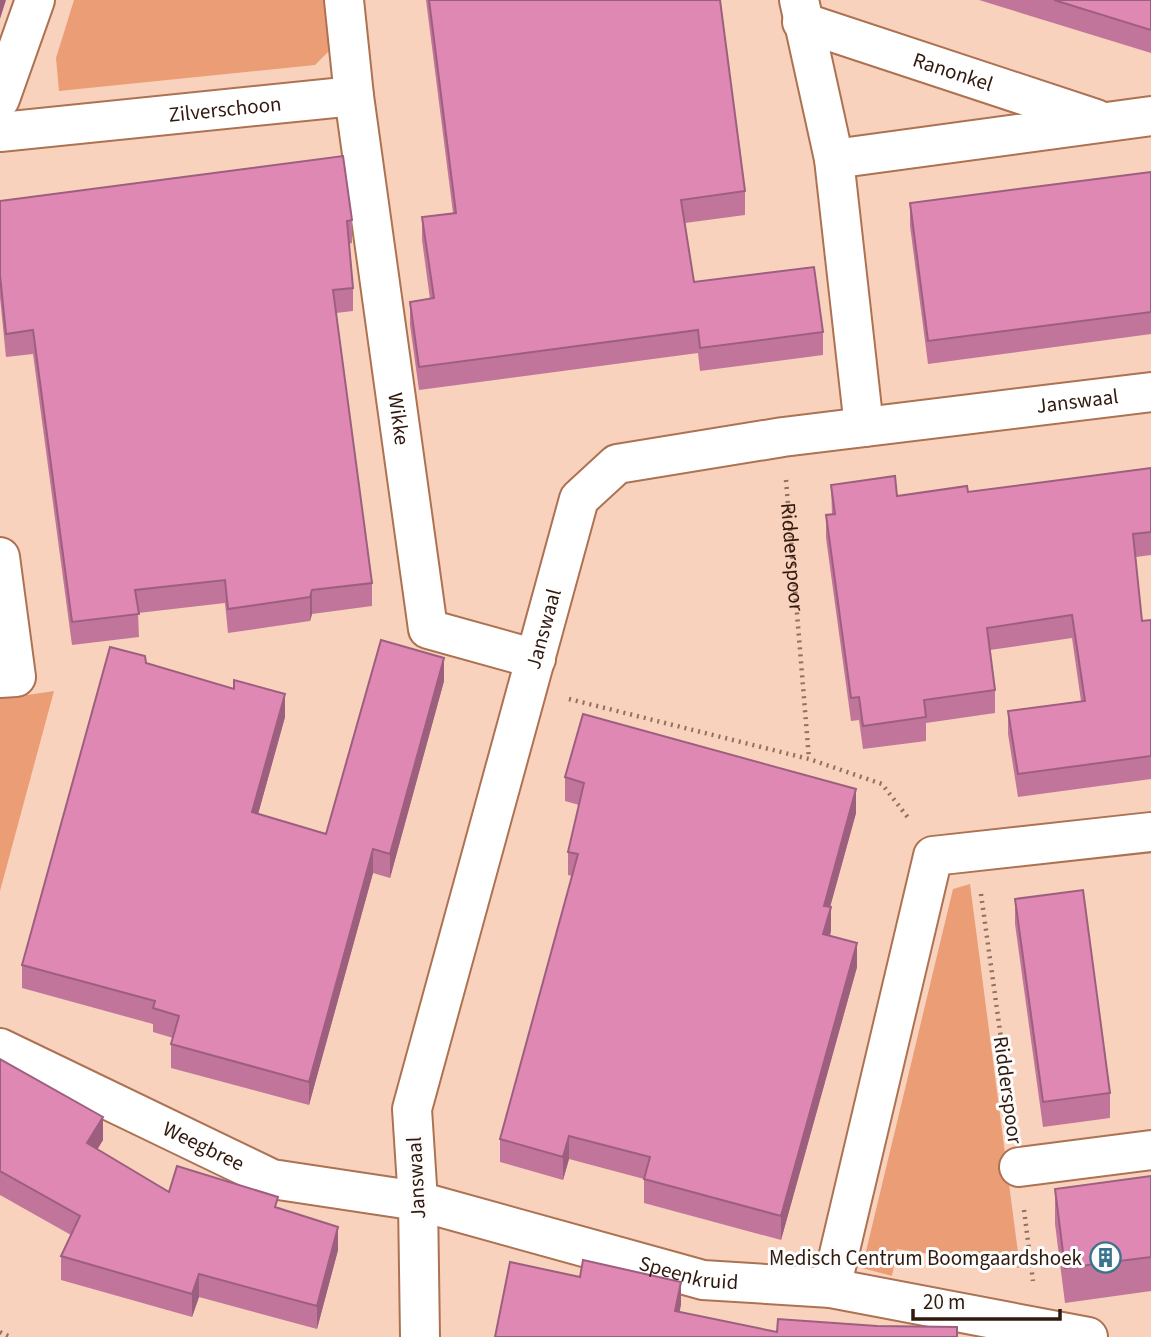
<svg xmlns="http://www.w3.org/2000/svg" width="1151" height="1337" font-family="'Source Sans 3',sans-serif">
  <style>
    .green { fill: #eb9e75 }
    .lines { fill: none; stroke-linecap: round; stroke-linejoin: round }
    .minor-casing { stroke: #ac7252; stroke-width: 42 }
    .path { stroke: #907060; stroke-width: 4.5; stroke-dasharray: 2 5; stroke-linecap: butt }
    .minor { stroke: #fff; stroke-width: 38 }
    .wall { fill: #c1759b }
    .shaded-wall { fill: #9d5f7e }
    .building { fill: #e088b4; stroke: #9d5f7e; stroke-width: 2 }
    .labels { text-anchor: middle; stroke-width: 6; stroke-linejoin: round; paint-order: stroke }
    .street-label { font-size: 21px; fill: #31190d; stroke: #fcfcfc }
    .poi-label { font-size: 21px; fill: #31190d; stroke: #fcfcfc; text-anchor: end }
  </style>
  <rect width="100%" height="100%" fill="#f9d2bd"/>
  <path class="green" d="M74,0H334L335,45L315,65L59,91L56,58Z
    M54,691L0,891V699Z
    M970,884L1020,1268L897,1249L892,1276L862,1268L953,889Z"/>
  <g class="lines">
    <defs>
      <g id="minor">
        <path d="M799,0L834,159L864,427"/>
        <path id="s2" d="M802,22L1096,119"/>
        <path id="s3" d="M354,96L428,629L536,659"/>
        <path d="M0,99L35,0"/>
        <path id="s4" d="M0,132L354,96L344,0"/>
        <path d="M834,159L1151,116"/>
        <path d="M0,557L16,677L0,678"/>
        <path id="s5" d="M0,1048L272,1179L418,1201L703,1280L831,1288L1088,1337"/>
        <path d="M1019,1167L1151,1150"/>
        <path d="M831,1288L933,856L1151,832"/>
        <path id="s6" d="M420,1337L418,1201L412,1109L579,499L617,464L783,437L1151,392"/>
      </g>
    </defs>
    <use href="#minor" class="minor-casing"/>
    <g class="path">
      <path id="s1" d="M786,480L809,759"/>
      <path d="M569,699L809,759L882,784L909,819"/>
      <path d="M981,894L1013,1125"/>
      <path d="M1024,1210L1033,1281"/>
      <path d="M0,1332L10,1337"/>
    </g>
    <use href="#minor" class="minor"/>
  </g>
  <path class="wall" d="M426,0H720L745,191V215L685,223L694,282L823,332V355L700,371L698,353L419,390L410,325V302L430,299L422,240V217L453,213Z
    M979,0H1151V53Z
    M1151,172V334L928,364L910,226V203Z
    M0,201L352,220V243L349,244L353,288V311L336,313L372,583V606L312,614L310,621L228,633L225,603L138,613L139,637L72,645L33,354L6,357L0,298Z
    M1151,468V555L1136,557L1142,621L1151,620V779L1018,797L1008,734V711L1081,701L1072,638L990,650L995,690V713L926,723V741L863,749L859,720L851,721L826,538V515H832L831,485L897,496L968,492Z
    M146,663L234,689V680L285,717L258,814L326,834L444,681L390,878L373,873L309,1105L171,1068V1044L173,1038L153,1032V1024L22,988V965Z
    M565,777L856,813L830,907L831,931L830,936L857,967L781,1240L644,1203V1179L569,1159L563,1180L500,1162V1139L572,876L568,875V852L579,805L565,801Z
    M1015,899L1110,1093V1118L1043,1127L1015,924Z
    M0,1059L103,1140L97,1149L169,1192L278,1208L338,1250L317,1329L199,1297L192,1317L61,1280V1256L71,1235L0,1195Z
    M1151,1176V1291L1065,1303L1055,1224V1189Z"/>
  <path class="shaded-wall" d="M0,0H6L0,19Z
    M312,590V614L310,621V597Z
    M444,658V681L390,878V854Z
    M285,694V717L252,836V812Z
    M856,789V813L824,929V906Z
    M373,849V873L309,1105V1082Z
    M831,907V931L823,958V934Z
    M857,943V967L781,1240V1216Z
    M103,1117V1140L87,1167V1143Z
    M569,1136V1159L563,1180V1157Z
    M338,1227V1250L317,1329V1306Z
    M199,1274V1297L192,1317V1294Z
    M681,1282V1305L675,1334V1311Z"/>
  <path class="building" d="M429,0H720L745,191L681,200L694,282L814,267L823,332L700,348L698,330L419,367L410,302L434,298L422,217L456,213Z
    M1054,0H1151V30Z
    M343,156L352,220L347,221L353,288L333,290L372,583L312,590L310,597L228,609L225,580L135,590L139,614L72,622L33,330L6,334L0,275V201Z
    M1151,172V312L928,341L910,203Z
    M1151,468V532L1133,534L1142,621L1151,620V756L1018,774L1008,711L1085,701L1072,615L987,628L995,690L924,700L926,717L863,726L859,697L851,698L826,515L835,514L831,485L895,476L897,496L967,486L968,492Z
    M381,640L444,658L390,854L373,849L309,1082L171,1044L179,1016L153,1008L155,1001L22,965L110,647L145,656L146,663L234,689V680L285,694L252,812L326,834Z
    M583,714L856,789L824,906L831,907L823,934L857,943L781,1216L644,1179L650,1157L569,1136L563,1157L500,1139L578,854L568,852L584,783L565,777Z
    M1083,890L1110,1093L1043,1102L1015,899Z
    M0,1059L103,1117L87,1143L169,1192L177,1166L278,1197L275,1207L338,1227L317,1306L199,1274L192,1294L61,1256L80,1216L0,1171Z
    M1151,1176V1257L1065,1268L1055,1189Z
    M583,1260L681,1282L675,1311L777,1332L778,1319L877,1326L957,1327V1337H495L510,1262L580,1277Z"/>
  <defs>
    <symbol id="building-ring" viewBox="-11 -11 22 22"><circle r="9.5" fill="#fcfcfc" stroke="#3a738d" stroke-width="1.5"/><path d="M-4-6H4V6H1V3H-1V6H-4ZM-2.5-4.3h1.7v1.8h-1.7ZM.8-4.3h1.7v1.8H.8ZM-2.5-1h1.7V.8h-1.7ZM.8-1h1.7V.8H.8Z" fill="#3a738d"/></symbol>
  </defs>
  <g fill-rule="evenodd">
    <use href="#building-ring" x="1088" y="1240" width="35" height="35"/>
  </g>
  <g class="labels">
    <g class="street-label">
      <text dy="7" stroke="none"><textPath href="#s2" startOffset="159">Ranonkel</textPath></text>
      <text dy="7" stroke="none"><textPath href="#s4" startOffset="226">Zilverschoon</textPath></text>
      <text dy="7" stroke="none"><textPath href="#s6" startOffset="1377">Janswaal</textPath></text>
      <text dy="7" stroke="none"><textPath href="#s3" startOffset="326">Wikke</textPath></text>
      <text dy="7" stroke="none"><textPath href="#s1" startOffset="77">Ridderspoor</textPath></text>
      <text dy="7" stroke="none"><textPath href="#s6" startOffset="726">Janswaal</textPath></text>
      <text transform="translate(1008 1090) rotate(82)" y="7">Ridderspoor</text>
      <text dy="7" stroke="none"><textPath href="#s5" startOffset="226">Weegbree</textPath></text>
      <text transform="translate(416 1178) rotate(-93)" y="7">Janswaal</text>
      <text dy="7" stroke="none"><textPath href="#s5" startOffset="730">Speenkruid</textPath></text>
    </g>
    <g class="poi-label">
      <text x="1082" y="1265">Medisch Centrum Boomgaardshoek</text>
    </g>
  </g>
  <path d="M913 1309v10h147v-10" fill="none" stroke="#31190d" stroke-width="3.5"/>
  <text x="923" y="1309" font-size="21" fill="#31190d" stroke="#fcfcfc" stroke-width="5" paint-order="stroke">20 m</text>
</svg>
